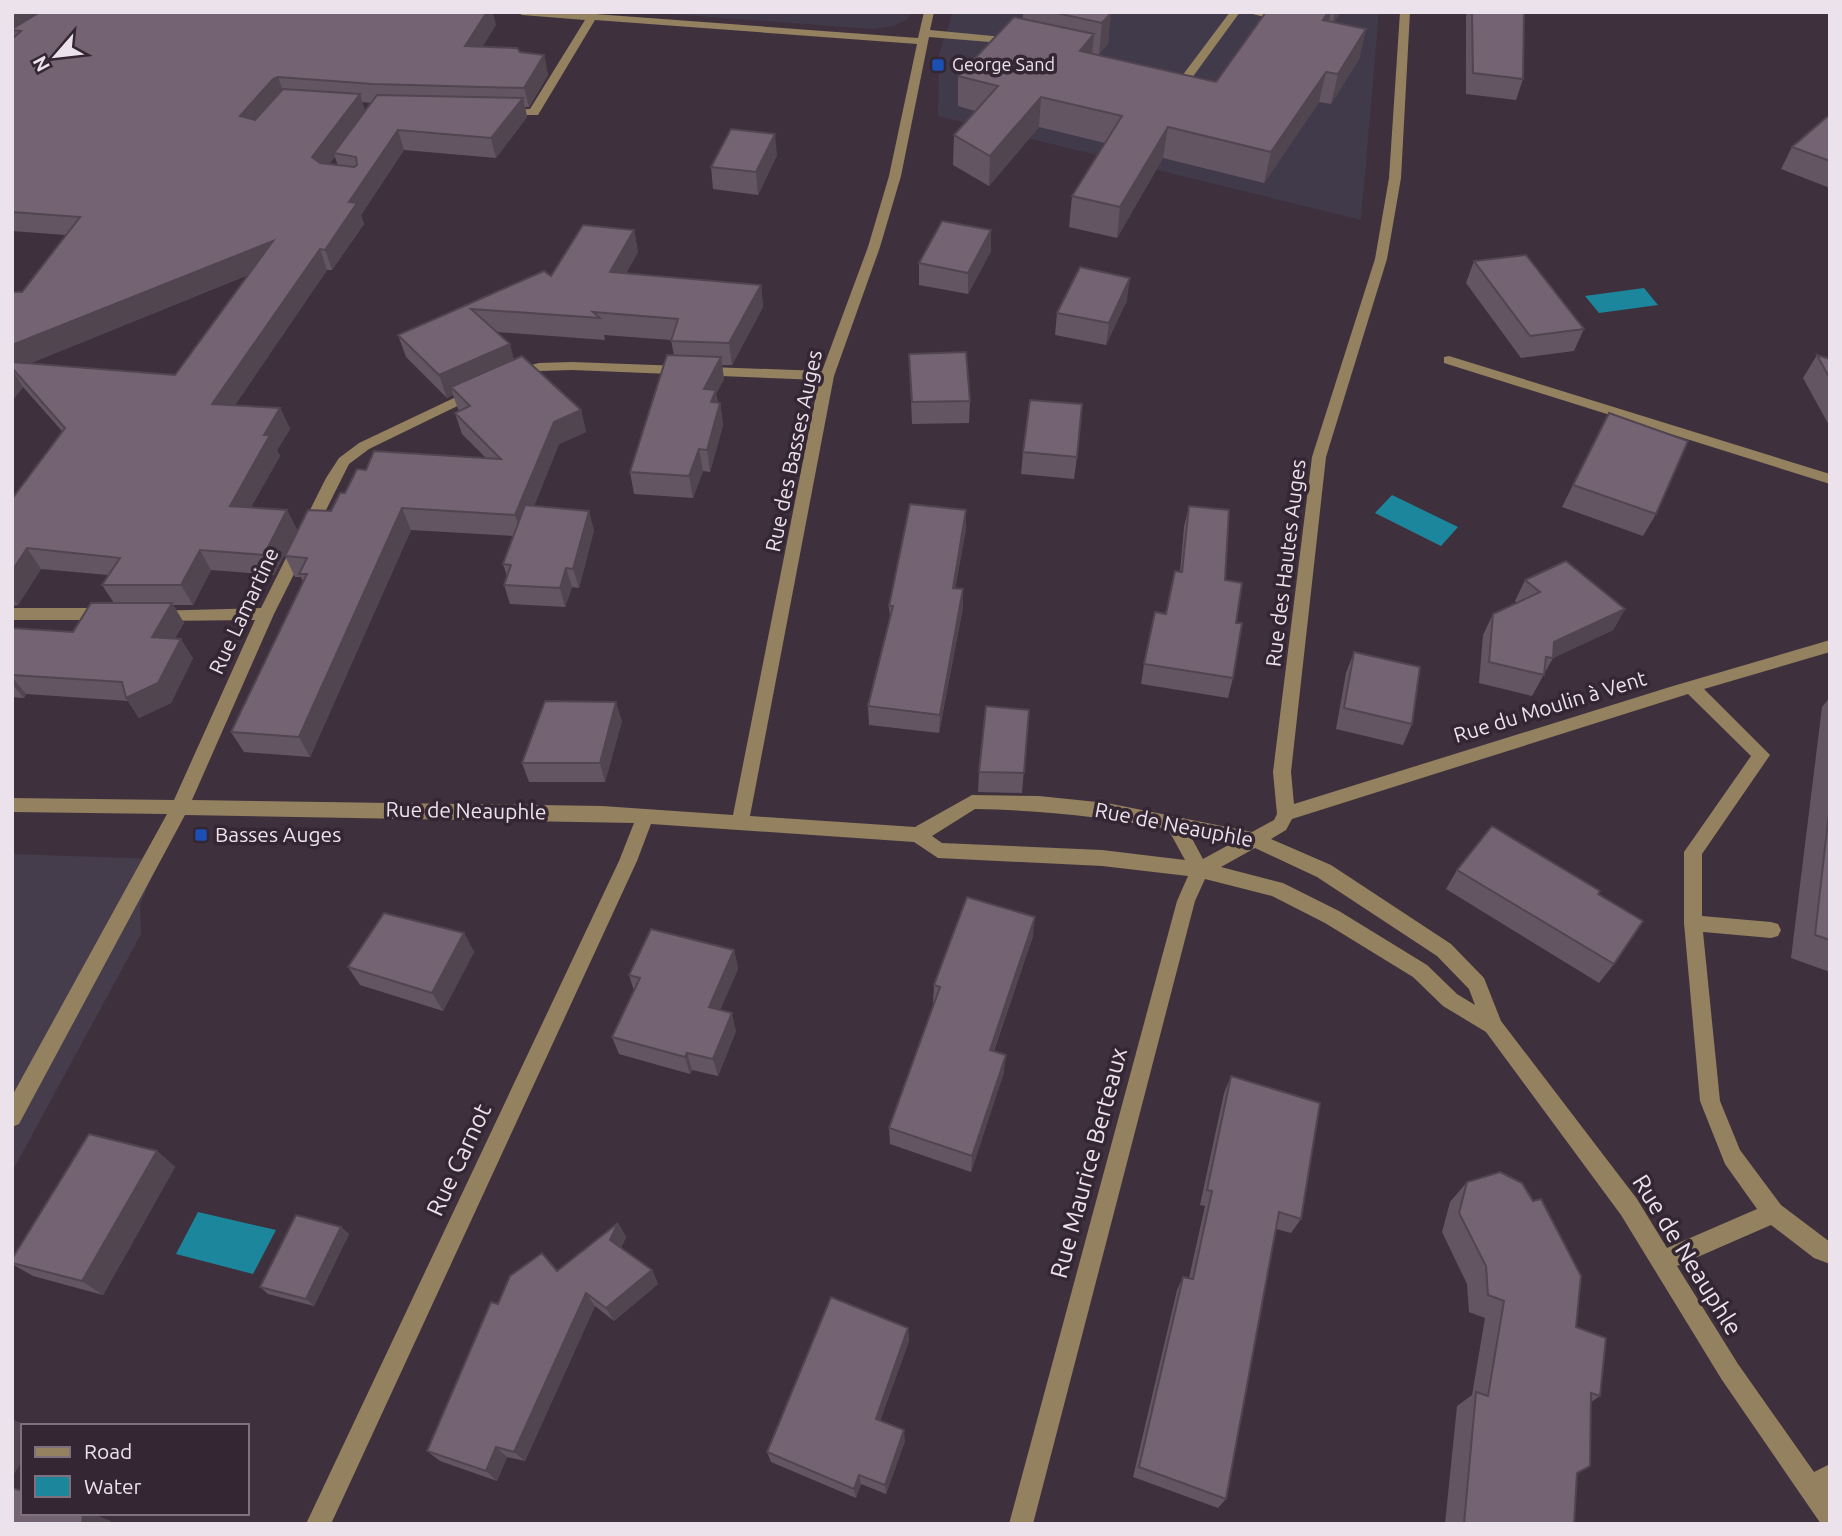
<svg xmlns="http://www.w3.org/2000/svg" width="1842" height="1536" font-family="Ubuntu,sans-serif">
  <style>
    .commercial { fill: #413a4a }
    .education { fill: #453c4c }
    .water { fill: #1c879c }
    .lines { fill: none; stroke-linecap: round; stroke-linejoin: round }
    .minor { fill: #94815f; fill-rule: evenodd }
    .wall { fill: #645563; fill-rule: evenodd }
    .shaded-wall { fill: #514550 }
    .building { fill: #746373; stroke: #514550; stroke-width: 2 }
    .transit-dot { fill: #1a4fb4; stroke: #342633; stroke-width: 2.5 }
    .labels { text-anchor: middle; stroke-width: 7; stroke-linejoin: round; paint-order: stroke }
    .far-poi-label { font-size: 18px; fill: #ece2eb; stroke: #342633; text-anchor: start }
    .street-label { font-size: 21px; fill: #ece2eb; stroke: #342633 }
    .poi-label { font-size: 21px; fill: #ece2eb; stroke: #342633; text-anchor: start }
    .near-street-label { font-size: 24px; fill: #ece2eb; stroke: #342633 }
  </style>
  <rect width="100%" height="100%" fill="#3f303e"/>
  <path class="commercial" d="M642,12H911L908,19L893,26L873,29Z
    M953,12H1379L1361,220L938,116L939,54Z"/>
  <path class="education" d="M12,854L159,859L140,905L141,934L12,1172Z"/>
  <path class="water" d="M1644,288L1658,305L1599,313L1585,296Z
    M1392,495L1458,527L1441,546L1375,513Z
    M198,1212L276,1230L253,1274L176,1254Z"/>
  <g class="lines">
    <path class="minor" d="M517,12H568L918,38L924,12H934L930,30L1014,38L1019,41L1014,44L929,37L901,176L880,247L834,376L750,816L915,827L972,795L1039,796L1107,803L1252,832L1274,820L1277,814L1273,772L1312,457L1375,259L1389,178L1400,12H1410L1401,178L1387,259L1326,457L1291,772L1294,804L1673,686L1830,640V652L1704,689L1770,755L1702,854V916L1771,922L1778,924L1781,930L1778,936L1771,938L1703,932L1720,1101L1740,1150L1781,1205L1830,1242V1264L1814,1258L1771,1225L1677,1266L1738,1364L1814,1472L1830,1464L1828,1491L1830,1524H1821L1722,1380L1621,1215L1486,1032L1443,1006L1413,977L1325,923L1272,896L1205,879L1195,901L1033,1524H1009L1177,901L1188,876L1102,866L938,858L914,842L651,824L637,861L331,1524H306L619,861L634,823L185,815L19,1124L12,1127V1096L167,814L12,812V798L174,800L255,620L156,621L150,619L148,615L150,611L261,608L326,478L339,458L359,443L475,388L480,389V395L369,449L349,464L274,614L192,800L602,806L733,815L819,380L572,370L539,371L513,378L506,374L508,371L539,363L572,362L822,371L868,247L889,176L917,44L595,20L538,115H503L497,112L499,110L530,109L585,20L522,15ZM1688,694L1751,756L1684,852V923L1700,1101L1725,1164L1757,1209L1667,1248L1637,1199L1501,1021L1484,978L1451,944L1331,865L1271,839L1286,830L1292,819ZM975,809C1041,810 1104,817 1168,829L1185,860L1102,850L942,843L932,836ZM1189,833L1234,842L1203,859ZM1255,848L1317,877L1437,956L1469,989L1475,1005L1457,994L1427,965L1339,911L1283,883L1221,867Z
      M1230,12H1240L1189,82L1164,78V74L1182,76Z
      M1245,12H1266L1293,20L1288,23Z
      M1449,356L1830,474V484L1444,363V357Z
      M12,608H107L115,614L107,620H12Z"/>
  </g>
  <path class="wall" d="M12,12L496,25L482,47L544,55L548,75L529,107H525L527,117L496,158L404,150L361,215L364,224L332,270H327L235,405L280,408L290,429L277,450L280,456L251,507L287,510L297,530L274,575L211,570L193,605H173L184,623L175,638L193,658L171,703L139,718L128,701L26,694L24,698L12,697V628L73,632L114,603L102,585L108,575L41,569L18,605L12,606V499L62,431L23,387L12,401V292H22L66,235L12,231ZM362,102L371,103L365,111ZM335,157L338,166L329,164ZM248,275L175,375L31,363Z
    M850,12H873L872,14Z
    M1023,12H1110L1108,44L1099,54H1092L1216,82L1266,12H1341L1334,22L1366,29L1359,59L1331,104L1319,102L1264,183L1163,158L1117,238L1069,227L1072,196L1105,143L1039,127L989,186L953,165L954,135L975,111L958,106V76L1023,19Z
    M1467,12H1524L1523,79L1516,100L1466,94V17Z
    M1830,118V188L1781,169L1792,147Z
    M777,155L758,195L713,189L711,167Z
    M634,230L638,252L626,273L761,285L763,307L732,365H722L724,379L716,394L718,403H720L723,425L710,472L703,471L693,498L634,494L630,472L674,355L671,340L604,335L605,340L497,332L514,359L581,410L586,432L559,444L534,506L594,530L579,588L572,587L565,607L510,604L504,585L507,576L503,564L513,536L411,530L310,757L244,752L231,732L303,582L301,577H295L285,556L331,511L366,470L486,458L462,434L455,413L460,411L458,409L453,395L447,398L406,357L398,335L551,276Z
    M991,251L968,294L919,285V263Z
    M1474,261L1584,329L1574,351L1521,358L1466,283Z
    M1127,300L1106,345L1055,335L1057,313Z
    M909,354L970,401L969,423L912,424Z
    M1817,355L1830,359V427L1803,378Z
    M1609,413L1656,514L1643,536L1562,507Z
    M1023,452L1077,457L1074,479L1021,474Z
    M1189,506L1225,580L1236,623L1233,678L1228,698L1141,684L1144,664L1166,614L1180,572L1184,527Z
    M966,529L955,588L963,589V607L939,733L869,725L868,706L890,619L889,606Z
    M1525,580L1625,609L1613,630L1553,658L1532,696L1479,683L1483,635L1493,614L1517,603L1515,601Z
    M1354,652L1412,724L1403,745L1336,729L1346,673Z
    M1830,697V972L1791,958L1822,707Z
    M1029,710L1022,793L978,792L979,772Z
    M622,721L605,782H529L522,763Z
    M1457,870L1614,964L1599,983L1446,889Z
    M464,933L474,952L443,1011L360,985L348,967Z
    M1033,936L994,1051L1004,1072L971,1172L890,1144L889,1128L934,1004L933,1003L934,985Z
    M734,950L738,969L720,1010L736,1031L718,1076L692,1070L690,1074L619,1054L612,1037L634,991L629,975Z
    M1231,1076L1301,1219L1291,1233L1276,1229L1226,1499L1218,1508L1133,1477L1177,1290L1183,1277L1189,1278L1205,1206L1200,1205L1224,1093Z
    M157,1151L175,1167L103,1295L33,1276L12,1264V1259Z
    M1467,1182L1576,1327L1600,1396L1591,1402L1577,1473L1574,1524H1445L1457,1406L1472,1395L1485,1318L1469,1312L1467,1284L1442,1232L1450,1202Z
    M618,1223L626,1237L621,1248L652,1270L658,1284L614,1321L595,1306L525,1461L507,1457L497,1481L440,1461L427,1451L498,1304L557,1271Z
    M341,1227L349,1234L314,1306L268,1294L260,1287Z
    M908,1328L909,1341L880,1421L905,1441L886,1494L861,1484L856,1498L771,1462L767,1452Z"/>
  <path class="shaded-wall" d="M18,12H60L21,31L12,30V16Z
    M487,12H493L496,25L470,66L465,46Z
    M1328,12H1331L1326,34L1323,20Z
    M1335,12H1341L1332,26Z
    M1111,13L1108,44L1099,54L1102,23Z
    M1366,29L1359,59L1331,104L1338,74Z
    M1094,34L1091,64L1080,51Z
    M544,55L548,75L529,107L524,88Z
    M1326,72L1319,102L1264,183L1271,152Z
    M278,77L285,96L248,136L240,116L273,79Z
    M360,94L366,114L334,153L335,157L319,177L312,157Z
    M1041,97L1039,127L989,186L990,156Z
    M523,98L527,117L496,158L491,138Z
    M1168,127L1163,158L1117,238L1120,207Z
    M398,130L404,150L361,215L364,224L332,270L325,250L349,202Z
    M775,134L777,155L758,195L756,172Z
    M634,230L638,252L615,294L610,272Z
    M991,230V251L968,294V273Z
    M273,241L282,261L14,370L12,368V345Z
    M320,249L327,270L222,424L212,404Z
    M1130,278L1127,300L1106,345L1109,323Z
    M761,285L763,307L732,365L729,343Z
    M510,344L516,367L451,387L453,395L447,398L439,375Z
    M721,357L724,379L716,394L719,409L720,403L723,425L710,472L707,450L704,389Z
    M12,369L23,387L12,401Z
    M280,408L290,429L277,450L280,456L240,526L230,506L264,435Z
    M581,410L586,432L559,444L522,536L515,515L554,422Z
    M699,449L703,471L693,498L689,476Z
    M402,508L411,530L310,757L299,737Z
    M287,510L297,530L274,575L264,555Z
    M966,510V529L952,607L953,588Z
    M589,511L594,530L579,588L573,569Z
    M27,548L41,569L18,605L12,597V571Z
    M200,550L211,570L193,605L181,585Z
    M566,568L572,587L565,607L560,588Z
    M963,589V607L939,733L940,715Z
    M172,603L184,623L164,656L152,637Z
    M1625,609L1613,630L1553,658L1554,642Z
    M181,639L193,658L171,703L139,718L126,698Z
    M12,677L26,694L24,698L12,684Z
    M616,702L622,721L605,782L600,763Z
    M1035,917L1033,936L988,1067L990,1050Z
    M464,933L474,952L443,1011L432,993Z
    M734,950L738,969L714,1024L709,1007Z
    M732,1013L736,1031L718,1076L713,1059Z
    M687,1053L692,1070L690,1074L685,1057Z
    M1006,1055L1004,1072L971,1172L972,1156Z
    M157,1151L175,1167L103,1295L82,1281Z
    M618,1223L626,1237L618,1254L610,1240Z
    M341,1227L349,1234L314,1306L306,1299Z
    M652,1270L658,1284L614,1321L606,1308Z
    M586,1293L595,1306L525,1461L514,1452Z
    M908,1328L909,1341L877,1429L876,1419Z
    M12,1419L27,1426H23V1460L12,1477Z
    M904,1430L905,1441L886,1494L885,1485Z
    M496,1447L507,1457L497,1481L486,1471Z
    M859,1475L861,1484L856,1498L854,1489Z
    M83,1513H91L111,1521V1524H82Z"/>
  <path class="building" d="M40,12H487L465,46L517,48L520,52L544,55L524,88L373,84L278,77L273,79L240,116L255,120L283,89L360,94L312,157L320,163L354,167L357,165L356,157L334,153L377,95L523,98L491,138L398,130L349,202L357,203L325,250L320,249L212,404L280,408L264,435H270L230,506L287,510L264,555L200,550L181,585H102L120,558L27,548L12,571V499L65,428L12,368V362L175,375L273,241L12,345V292H22L80,217L12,212V39L21,31L12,30V29Z
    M1052,12H1110L1111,13L1102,23Z
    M1266,12H1328L1323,20L1366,29L1338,74L1326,72L1271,152L1168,127L1120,207L1072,196L1122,116L1041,97L990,156L954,135L998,86L958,76L1014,17L1094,34L1080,51L1216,82Z
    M1472,12H1524L1523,79L1473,73Z
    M1827,117L1830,118V161L1792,147Z
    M731,129L775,134L756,172L711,167Z
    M942,221L991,230L968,273L919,263Z
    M583,225L634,230L610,272L761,285L729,343L671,341L678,319L593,312L600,318L471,309L510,344L439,375L398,335L544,271L551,276Z
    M1526,255L1584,329L1530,336L1474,261Z
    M1080,267L1130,278L1109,323L1057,313Z
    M966,352L970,401L912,402L909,354Z
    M667,355L721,357L704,389L716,390L711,402L720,403L707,450L699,449L689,476L630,472Z
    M1817,355L1830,359V379Z
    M522,356L581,410L554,422L515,515L402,508L299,737L231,732L307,574H299L307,558L285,556L308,510L331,511L340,493H345L357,469L366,470L374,451L501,459L455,413L470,406L451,387Z
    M1030,400L1082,404L1077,457L1023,452Z
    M1609,413L1688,441L1656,514L1573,485Z
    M910,504L966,510L953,588L963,589L940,715L868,706L893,606H889Z
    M525,505L589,511L573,569L566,568L560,588L504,585L511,565L503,564Z
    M1189,506L1229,510L1225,580L1242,583L1236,623H1242L1233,678L1144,664L1155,612L1166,614L1175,571L1182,572Z
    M1566,561L1625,609L1554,642L1553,658L1546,657L1544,675L1489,662L1493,614L1540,592L1525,580Z
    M91,603H172L152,637L181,639L158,683L126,698L122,682L12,675V628L73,632Z
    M1354,652L1420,667L1412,724L1344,708Z
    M545,701L616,702L600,763H522Z
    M986,706L1029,710L1024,773L979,772Z
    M1830,804V940L1815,935Z
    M1492,826L1600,891L1598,894L1643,921L1614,964L1457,870Z
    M967,897L1035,917L990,1050L1006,1055L972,1156L889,1128L940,987L934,985Z
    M384,913L464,933L432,993L348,967Z
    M651,929L734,950L709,1007L732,1013L713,1059L687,1053L685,1057L612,1037L640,978L629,975Z
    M1231,1076L1320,1103L1301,1219L1279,1212L1226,1499L1139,1467L1183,1277L1193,1279L1212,1191L1207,1190Z
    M89,1134L157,1151L82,1281L12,1263V1259Z
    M1500,1172L1522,1183L1533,1201L1541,1199L1581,1276L1576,1327L1606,1338L1600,1396L1591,1393L1590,1466L1577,1473L1574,1524H1464L1476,1392L1488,1396L1504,1301L1488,1295L1486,1266L1459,1213L1467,1182Z
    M296,1215L341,1227L306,1299L260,1287Z
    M618,1223L610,1240L652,1270L606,1308L586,1293L514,1452L496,1447L486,1471L427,1451L491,1302L498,1304L510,1276L542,1253L557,1271Z
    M831,1297L908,1328L876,1419L904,1430L885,1485L859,1475L854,1489L767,1452Z
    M12,1488L23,1491V1513H83L82,1524H12Z"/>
  <g class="transit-dot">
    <rect x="931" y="58" width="14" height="14" rx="3.5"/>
    <rect x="194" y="828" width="14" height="14" rx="3.5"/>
  </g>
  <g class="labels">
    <g class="far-poi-label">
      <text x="952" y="71">George Sand</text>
    </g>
    <g class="street-label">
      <text transform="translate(794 451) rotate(-78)" y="7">Rue des Basses Auges</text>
      <text transform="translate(1286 563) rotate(-83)" y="7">Rue des Hautes Auges</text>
      <text transform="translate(244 611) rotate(-65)" y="7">Rue Lamartine</text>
      <text transform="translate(1550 707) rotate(-17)" y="7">Rue du Moulin à Vent</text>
      <text transform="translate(466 811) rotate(1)" y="7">Rue de Neauphle</text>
      <text transform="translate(1174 825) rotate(11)" y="7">Rue de Neauphle</text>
    </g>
    <g class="poi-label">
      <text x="215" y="842">Basses Auges</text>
    </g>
    <g class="near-street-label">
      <text transform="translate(459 1160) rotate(-65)" y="8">Rue Carnot</text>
      <text transform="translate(1089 1163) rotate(-75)" y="8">Rue Maurice Berteaux</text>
      <text transform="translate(1687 1255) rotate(58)" y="8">Rue de Neauphle</text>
    </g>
  </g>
  <rect width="1842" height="1536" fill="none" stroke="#ece2eb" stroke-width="28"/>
  <rect x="21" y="1424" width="228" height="91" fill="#342633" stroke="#7e717d" stroke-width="2"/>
  <rect x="35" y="1447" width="35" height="10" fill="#94815f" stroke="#7e717d" stroke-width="2"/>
  <text x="84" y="1459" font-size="21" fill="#ece2eb">Road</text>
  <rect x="35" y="1476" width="35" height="21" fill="#1c879c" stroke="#7e717d" stroke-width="2"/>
  <text x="84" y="1494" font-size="21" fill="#ece2eb">Water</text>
  <g transform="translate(56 56) rotate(242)" stroke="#342633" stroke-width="5" paint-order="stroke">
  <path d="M0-5L12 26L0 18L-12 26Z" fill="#ece2eb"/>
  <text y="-10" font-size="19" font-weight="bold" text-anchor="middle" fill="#ece2eb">N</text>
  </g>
</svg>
